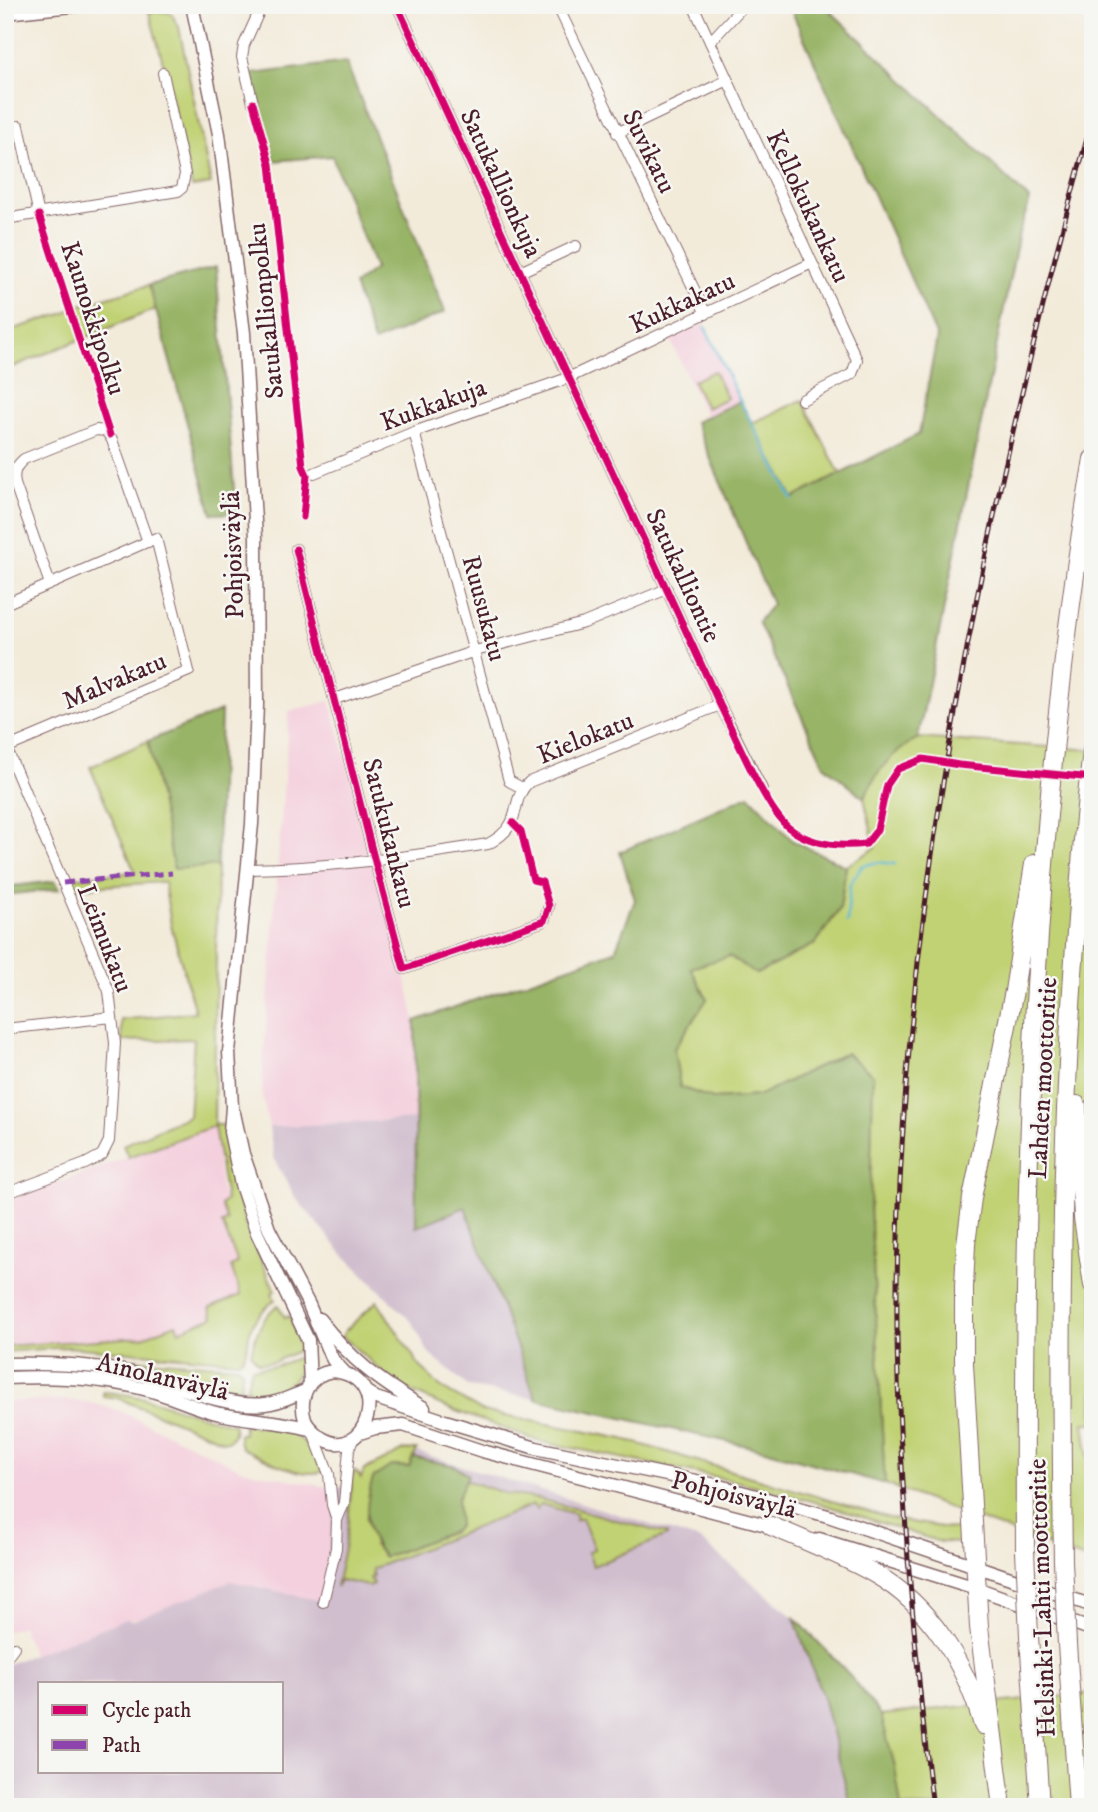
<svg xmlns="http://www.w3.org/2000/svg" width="1098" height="1812" font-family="'IM FELL DW Pica',serif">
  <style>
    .built { fill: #f4cfdd }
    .industrial { fill: #d0bdcd; fill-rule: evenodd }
    .green { fill: #c1d275; stroke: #867850; stroke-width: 2 }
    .forest { fill: #98b466; stroke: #716a48; stroke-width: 2 }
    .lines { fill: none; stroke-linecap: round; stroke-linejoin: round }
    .stream { stroke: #53b5d1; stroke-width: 2.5 }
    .street-casing { stroke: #856668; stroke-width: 12 }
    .secondary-casing { stroke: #856668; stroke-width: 15 }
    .highway-casing { stroke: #856668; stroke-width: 20 }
    .street { stroke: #fff; stroke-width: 10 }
    .secondary { stroke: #fff; stroke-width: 12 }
    .highway { stroke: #fff; stroke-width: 18 }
    .rail-casing { stroke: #4a1f2b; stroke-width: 5 }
    .rail { stroke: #f6f6f2; stroke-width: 2.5; stroke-dasharray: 8; stroke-linecap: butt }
    .highway-bridge-casing { stroke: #856668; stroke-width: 20; stroke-linecap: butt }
    .highway-bridge { stroke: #fff; stroke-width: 18 }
    .quiet { stroke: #8e44ad; stroke-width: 5; stroke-dasharray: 10 5; stroke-linecap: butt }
    .cycleway-casing { stroke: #f6f6f2; stroke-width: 11 }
    .cycleway { stroke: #d6006c; stroke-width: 7 }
    .labels { text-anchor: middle; stroke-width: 5; stroke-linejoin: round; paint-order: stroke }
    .street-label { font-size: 26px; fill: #4a1f2b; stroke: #f6f6f2 }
  </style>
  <rect width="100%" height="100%" fill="#f6f6f2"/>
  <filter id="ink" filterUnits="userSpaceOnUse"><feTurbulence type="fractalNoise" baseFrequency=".0143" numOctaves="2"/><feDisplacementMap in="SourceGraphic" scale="14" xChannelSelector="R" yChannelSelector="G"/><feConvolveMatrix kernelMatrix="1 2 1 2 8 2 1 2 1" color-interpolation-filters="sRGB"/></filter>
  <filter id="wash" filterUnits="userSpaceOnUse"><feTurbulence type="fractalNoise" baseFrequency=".00686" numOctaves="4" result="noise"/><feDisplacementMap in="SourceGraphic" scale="28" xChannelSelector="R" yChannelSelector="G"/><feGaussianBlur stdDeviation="1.57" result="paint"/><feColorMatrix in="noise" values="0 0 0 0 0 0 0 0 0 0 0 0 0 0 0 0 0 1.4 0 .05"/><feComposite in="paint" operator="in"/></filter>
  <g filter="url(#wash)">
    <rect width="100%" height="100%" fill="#f3ebda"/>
    <path class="built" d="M704,323L740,401L706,417L670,339Z
      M330,701L404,969L415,1021L416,1119L269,1127L262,1095L263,1069L289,711Z
      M214,1126L220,1185L258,1299L165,1339L5,1348V1202Z
      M55,1400L87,1402L118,1410L243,1470L337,1489L321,1601L126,1619L33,1656L22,1626L5,1632V1402Z"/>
    <path class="industrial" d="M416,1119V1226L465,1206L536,1399L469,1387L429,1354L413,1323L343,1254L295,1197L274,1159L269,1127Z
      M408,1449L700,1540L794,1617L824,1701L851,1807H5V1665L126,1619L134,1620L231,1581L321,1601L337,1489ZM40,1684H282V1772H40Z"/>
    <path class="green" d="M163,11L171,13L179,27L211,184L192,187L167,77L149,12Z
      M149,285L156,309L5,370V332L65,313L74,307Z
      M714,371L727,398L706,408L693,381Z
      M802,400L840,474L792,499L752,423Z
      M918,738L1093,750V1423H1084L1093,1492V1562L885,1484L870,1207L873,1075L846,1053L758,1096L713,1099L680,1087L674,1049L707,999L690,968L729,956L756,974L815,944L840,909L846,866L875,848L864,798L875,776L898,749Z
      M148,741L174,868L217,866L214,1125H224L228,1156L246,1226L275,1291L272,1293L275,1300C266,1307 258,1315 252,1325C247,1336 249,1354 239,1361L67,1347L5,1352V1346L143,1337L176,1324L179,1331L213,1317L210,1308L241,1295L231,1267L238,1263L222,1223L227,1221L221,1205L226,1200L214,1126L128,1157L123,1145L189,1116L194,1039L122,1041L121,1020L195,1012L171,925L164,882L72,888L68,878L135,872L90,767Z
      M377,1301L419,1365L440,1387L482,1411L623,1439L893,1519L966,1531L965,1538L958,1543L940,1542L819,1503L744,1483L538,1441L450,1409L397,1385L342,1336L345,1331Z
      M278,1305L285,1318L289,1316L302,1349L274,1362L259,1363L251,1354C255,1335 262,1316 278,1305Z
      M115,1358L236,1366L242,1370L241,1387H237L240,1395C197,1389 157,1369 114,1361Z
      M297,1358H303C300,1384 272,1398 248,1396L249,1388H246L252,1368L276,1366Z
      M103,1392C150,1394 190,1416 235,1424L234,1434L229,1441H224L117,1398L103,1396Z
      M244,1425C281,1428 309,1431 322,1472C297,1478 265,1458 242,1448L239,1441V1434H243Z
      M404,1450H417L409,1467L391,1466L366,1518L374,1545L384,1557L452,1532L457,1499L465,1480L507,1494L540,1499L667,1534V1536L593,1566L588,1552L594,1549L582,1518L575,1520L576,1514L540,1504L537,1510L533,1505L372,1569L373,1576L370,1578L373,1584L368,1586L340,1580L336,1587L347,1533L353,1473L356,1471L361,1478L364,1470Z
      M1091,1693L1093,1807H899L881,1715Z"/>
    <path class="forest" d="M789,5H824L1030,200L1019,233L918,738C890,754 878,769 864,798L824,765L758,622L772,604L695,422L740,401L793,498L919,434L937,337Z
      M346,62L445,312L374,342L354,285L375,269L332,156L274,161L252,74Z
      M216,267L236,513L212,514L149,285Z
      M221,711L217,866L174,869L148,741Z
      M749,795L793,841L846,866L840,908L815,944L756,974L729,956L691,968L707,999L674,1049L680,1087L713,1099L758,1096L846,1053L873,1075L870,1207L885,1484L765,1450L536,1399L465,1207L416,1227L415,1021L615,951L635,900L620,852Z
      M55,881L60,889L5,895V887Z
      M413,1457L455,1466L468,1475L457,1499L459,1526L452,1532L384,1557C363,1533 364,1507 373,1478L391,1466L409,1467Z
      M794,1617L845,1670L881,1715L895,1767L901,1807H851L824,1701Z"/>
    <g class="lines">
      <path class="stream" d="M705,327L741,403L792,499
        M847,923L850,884L862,866L878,862L895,864"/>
    </g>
  </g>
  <g filter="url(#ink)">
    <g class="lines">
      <defs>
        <path id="street" d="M397,5L720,705L762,789
          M557,5L706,314
          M693,5L857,360L852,374L802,400
          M710,42L744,5
          M253,103L242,57L244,45L262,5
          M19,126L39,215
          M617,133L728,80
          M5,219L178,191L182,188L185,174L163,73
          M520,272L576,246
          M414,432L509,781L522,788
          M314,473L414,432L568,378L812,263
          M296,549L375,862L404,969L544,921L549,906
          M50,584L15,484C13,472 15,467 24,459L96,430L106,431L112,440L148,542
          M5,604L156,538L189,671L6,748
          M335,699L475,651L584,623L667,589
          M5,745L109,991L115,1043L109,1141L102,1155L85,1164L5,1194
          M248,869C329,868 408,857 488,844C527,823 507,803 529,782L720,705
          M5,1029L112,1017
          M313,1432L329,1474L332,1505L337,1520
          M323,1602L336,1548L337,1520L344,1503L349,1450L353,1439
          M5,1659L14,1647"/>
        <path id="secondary" d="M192,5L219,134L244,333L256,538L257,705L252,824L229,1052L232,1107L230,1132L241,1185L257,1233L308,1340L310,1383
          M5,13L82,5
          M234,1113L243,1154L269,1229L309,1305L327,1348L333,1360L346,1374
          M319,1319C353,1362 378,1380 424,1408
          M5,1364C45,1363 84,1364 123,1371C166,1380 223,1409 265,1404C279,1403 292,1396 305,1391
          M333,1371C397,1378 363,1469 319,1436C313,1431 308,1427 305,1420C298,1397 309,1374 333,1371Z
          M5,1378C51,1376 99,1377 144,1389C170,1395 194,1408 220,1414C250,1420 280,1421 310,1429
          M365,1391L376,1398L445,1421L536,1448L720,1486L828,1516L1093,1606
          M360,1433L375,1428L403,1425L482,1451L778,1528
          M819,1539L976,1588L1093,1630"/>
        <path id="highway" d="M1077,1105L1083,1218L1093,1285
          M771,1526C806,1541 842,1555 875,1574C930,1605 966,1665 983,1725
          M1025,1551C1023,1187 1031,820 1093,459
          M1063,1561C1060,1347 1060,1133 1077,919C1081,861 1085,803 1093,745
          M1029,1636L1040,1807
          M1067,1644L1078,1807
          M1002,1807L979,1627L964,1364V1287L966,1244L972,1198L1014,991L1034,864"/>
      </defs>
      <use href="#street" class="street-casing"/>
      <use href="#secondary" class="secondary-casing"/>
      <use href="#highway" class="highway-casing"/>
      <use href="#street" class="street"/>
      <use href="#secondary" class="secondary"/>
      <use href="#highway" class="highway"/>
      <defs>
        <path id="rail" d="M933,1807C922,1724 915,1642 908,1559C902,1470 896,1382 897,1293C899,1023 941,756 999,493C1027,368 1057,242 1093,118"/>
      </defs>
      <use href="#rail" class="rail-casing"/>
      <use href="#rail" class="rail"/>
      <defs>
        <path id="highway-bridge" d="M1025,1551L1029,1636
          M1063,1561L1067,1644"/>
      </defs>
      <use href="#highway-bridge" class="highway-bridge-casing"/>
      <use href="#highway-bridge" class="highway-bridge"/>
      <path class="quiet" d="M63,883L172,873"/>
      <defs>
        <path id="cycleway" d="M397,5L720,705C734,733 766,810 789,828C811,845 840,847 866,844L877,830L887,785L898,769L923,759L959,765L1093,778
          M253,103L270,164L303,466L307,475L303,517
          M39,215L110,435
          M296,549L375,862L404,969L544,921L549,906L542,882L533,880L521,831L513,823"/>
      </defs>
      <use href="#cycleway" class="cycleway-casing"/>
      <use href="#cycleway" class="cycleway"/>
    </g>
  </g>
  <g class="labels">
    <g class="street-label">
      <text transform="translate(650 151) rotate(64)" y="9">Suvikatu</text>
      <text transform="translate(502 183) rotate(65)" y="9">Satukallionkuja</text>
      <text transform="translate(809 206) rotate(65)" y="9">Kellokukankatu</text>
      <text transform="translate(682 302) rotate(-25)" y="9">Kukkakatu</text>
      <text transform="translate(265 311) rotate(-96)" y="9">Satukallionpolku</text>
      <text transform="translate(94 318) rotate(72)" y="9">Kaunokkipolku</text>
      <text transform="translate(433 404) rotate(-20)" y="9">Kukkakuja</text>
      <text transform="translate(232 555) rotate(-92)" y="9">Pohjoisväylä</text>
      <text transform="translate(684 575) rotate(65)" y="9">Satukalliontie</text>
      <text transform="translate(485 608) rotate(75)" y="9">Ruusukatu</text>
      <text transform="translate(114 680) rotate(-23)" y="9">Malvakatu</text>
      <text transform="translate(585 737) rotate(-22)" y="9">Kielokatu</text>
      <text transform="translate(390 833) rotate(76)" y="9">Satukukankatu</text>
      <text transform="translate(106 938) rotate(69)" y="9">Leimukatu</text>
      <text transform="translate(1042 1078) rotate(-87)" y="9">Lahden moottoritie</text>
      <text transform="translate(163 1376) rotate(13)" y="9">Ainolanväylä</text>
      <text transform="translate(734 1494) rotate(14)" y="9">Pohjoisväylä</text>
      <text transform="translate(1041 1598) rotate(-92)" y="9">Helsinki-Lahti moottoritie</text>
    </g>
  </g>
  <rect width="1098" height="1812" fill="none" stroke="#f6f6f2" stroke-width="28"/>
  <rect x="38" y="1682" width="245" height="91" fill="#f6f6f2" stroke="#b1a0a2" stroke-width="2"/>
  <rect x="52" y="1705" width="35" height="10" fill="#d6006c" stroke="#b1a0a2" stroke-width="2"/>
  <text x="102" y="1717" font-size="21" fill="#4a1f2b">Cycle path</text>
  <rect x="52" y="1740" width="35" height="10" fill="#8e44ad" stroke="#b1a0a2" stroke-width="2"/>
  <text x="102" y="1752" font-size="21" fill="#4a1f2b">Path</text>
</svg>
